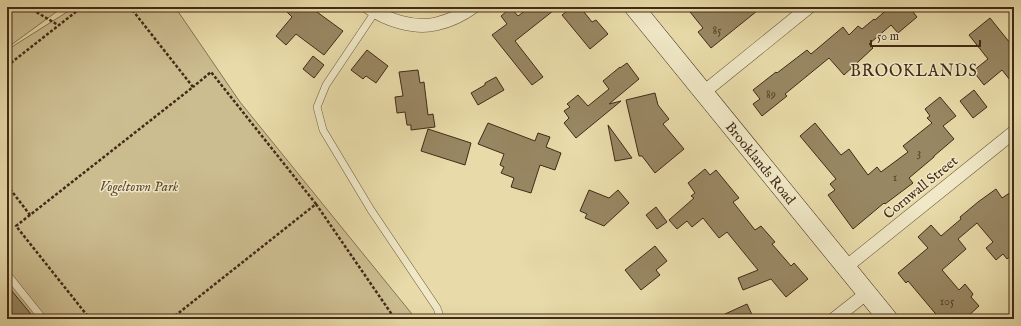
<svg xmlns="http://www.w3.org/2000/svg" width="1021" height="326" font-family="'IM FELL English',serif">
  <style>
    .green { fill: #ccbd90; stroke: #867454 }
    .building { fill: #988763; stroke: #412b17 }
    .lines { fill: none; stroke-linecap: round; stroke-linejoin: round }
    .lane-casing { stroke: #6b573c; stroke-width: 8 }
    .street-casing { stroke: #6b573c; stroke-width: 14 }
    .secondary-casing { stroke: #412b17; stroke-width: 20 }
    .path { stroke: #412b17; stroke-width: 2.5; stroke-dasharray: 3 2; stroke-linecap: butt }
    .lane { stroke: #f0e8c7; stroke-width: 7 }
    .street { stroke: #f0e8c7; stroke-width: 13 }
    .secondary { stroke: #f0e8c7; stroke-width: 19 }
    .labels { text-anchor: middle; stroke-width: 3; stroke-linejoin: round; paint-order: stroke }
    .number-label { font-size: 12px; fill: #57422a }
    .street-label { font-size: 14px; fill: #412b17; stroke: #f0e8c7 }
    .park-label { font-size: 14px; font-style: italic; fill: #5d482f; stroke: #f0e8c7 }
    .quarter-label { font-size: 16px; letter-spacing: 1px; fill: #412b17; stroke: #f0e8c7 }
  </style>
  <rect width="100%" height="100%" fill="#e8dba9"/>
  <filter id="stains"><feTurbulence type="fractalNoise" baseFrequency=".005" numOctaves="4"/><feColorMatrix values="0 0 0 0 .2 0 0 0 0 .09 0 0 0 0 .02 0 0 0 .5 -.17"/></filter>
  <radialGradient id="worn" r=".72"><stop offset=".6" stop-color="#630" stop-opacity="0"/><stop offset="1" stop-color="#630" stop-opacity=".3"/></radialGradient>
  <path class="green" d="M7,7H63L7,48Z
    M75,7H175L240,102L416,319H7V50Z"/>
  <path class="building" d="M282,7H312L317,12L343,31L324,55L296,34L286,45L276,36L292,17Z
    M530,7H558L515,41L543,77L532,85L492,35L507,24L501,16L511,8L518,16Z
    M572,7H580L592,22L596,20L608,34L590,49L562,15Z
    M686,7H762L711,48L698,32L703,28Z
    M890,7H909L917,17L898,33L891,25L869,44L873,48L844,75L829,58L785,94L787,96L762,116L753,104L760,99L753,90L776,72L777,73L807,50L811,54L843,27L849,35L858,26L862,29L874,19L875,20Z
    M990,18L1014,48V85L1002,70L984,85L973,71L988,59L969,35Z
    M367,50L388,66L376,83L366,76L363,79L351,70Z
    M313,56L324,65L314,78L303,69Z
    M627,63L639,79L609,104L621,101L576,138L564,123L569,118L564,111L570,107L567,104L578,95L588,106L609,89L603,81L620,67V68Z
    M418,70L420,83L424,82L428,115L433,114L435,127L411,130V125H407L405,112L397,113L395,97L403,96L399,72Z
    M496,77L504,90L478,105L471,93L485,85V83Z
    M974,90L987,107L973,118L960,101Z
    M655,93L658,105L669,119L663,124L684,149L655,173L642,156H639L626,100Z
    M940,97L956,116L943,126L954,139L934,156V157L909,178L913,183L885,204L884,203L853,229L828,195L835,190L830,184L836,179L800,136L815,123L841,155L849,149L868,175L877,167L881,172L908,152L903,146L932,123L927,118L930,116L925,109Z
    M488,123L535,141L538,133L550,137L546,147L561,153L555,170L540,165L531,193L511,187L514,178L501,173L504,167L500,165L504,154L478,144Z
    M608,125L632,158L615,161Z
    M428,129L471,143L465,165L421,151Z
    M705,169L710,175L716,170L739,198L733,202L755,230L761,226L775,242L772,244L791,266L794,263L808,279L786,297L771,279L743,290L738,278L758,270L727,232L719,238L703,218L692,227L687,221L677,229L669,220L694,198L691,196L695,193L688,183Z
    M996,189L1002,198L1014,190V253L1007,259L1003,254L996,260L986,248L993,242L977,223L958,239L966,249L942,270L959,290L965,284L973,294L971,297L979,306L965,319H940L908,281L906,283L898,273L928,248L918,237L931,225L941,236L961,219L960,217L978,202Z
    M589,190L609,198L618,190L629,203L604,226L585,218L587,214L580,211Z
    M656,207L667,222L657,229L646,215Z
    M655,246L667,261L656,270L660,275L641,290L625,270Z
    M7,285L35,319H7Z
    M747,304L754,319H714Z"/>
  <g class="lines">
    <defs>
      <path id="lane" d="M375,12L326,85L317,107L323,130L371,210L437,308L441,319
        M7,274L43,319"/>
      <path id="street" d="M368,7C386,20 414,29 436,24C449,21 462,15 473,7
        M704,92L809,7
        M846,267L1014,132
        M834,319L867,293"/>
      <g id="secondary">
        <path id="s1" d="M634,7L888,319"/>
      </g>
    </defs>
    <use href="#lane" class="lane-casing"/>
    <use href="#street" class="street-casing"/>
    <use href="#secondary" class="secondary-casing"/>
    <path class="path" d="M28,7L58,25
      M7,66L82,7
      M7,185L30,215L193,87L130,7
      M316,204L395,319
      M30,215L16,226L90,319
      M171,319L316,204L211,72L193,87"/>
    <use href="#lane" class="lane"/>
    <use href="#street" class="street"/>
    <use href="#secondary" class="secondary"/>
  </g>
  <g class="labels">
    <g class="number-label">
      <text x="717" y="34">85</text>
      <text x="771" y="98">89</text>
      <text x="919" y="156">3</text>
      <text x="895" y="181">1</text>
      <text x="947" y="305">105</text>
    </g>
    <g class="street-label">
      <text dy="5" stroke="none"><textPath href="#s1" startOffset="201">Brooklands Road</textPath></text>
      <text transform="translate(920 187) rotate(-39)" y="5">Cornwall Street</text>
    </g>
    <g class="park-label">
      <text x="139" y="191">Vogeltown Park</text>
    </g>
    <g class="quarter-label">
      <text x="914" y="76">BROOKLANDS</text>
    </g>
  </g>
  <rect width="1021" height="326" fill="none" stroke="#e8dba9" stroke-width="24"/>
  <rect x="8" y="8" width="1005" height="310" fill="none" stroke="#412b17" stroke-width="2"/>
  <rect x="12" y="12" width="997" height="302" fill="none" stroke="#412b17"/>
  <path d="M871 40v6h109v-6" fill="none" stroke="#412b17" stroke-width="2"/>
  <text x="877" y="40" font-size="12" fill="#412b17" stroke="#f0e8c7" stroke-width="3" paint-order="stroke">50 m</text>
  <rect width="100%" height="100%" filter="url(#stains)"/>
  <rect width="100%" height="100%" fill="url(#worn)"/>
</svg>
